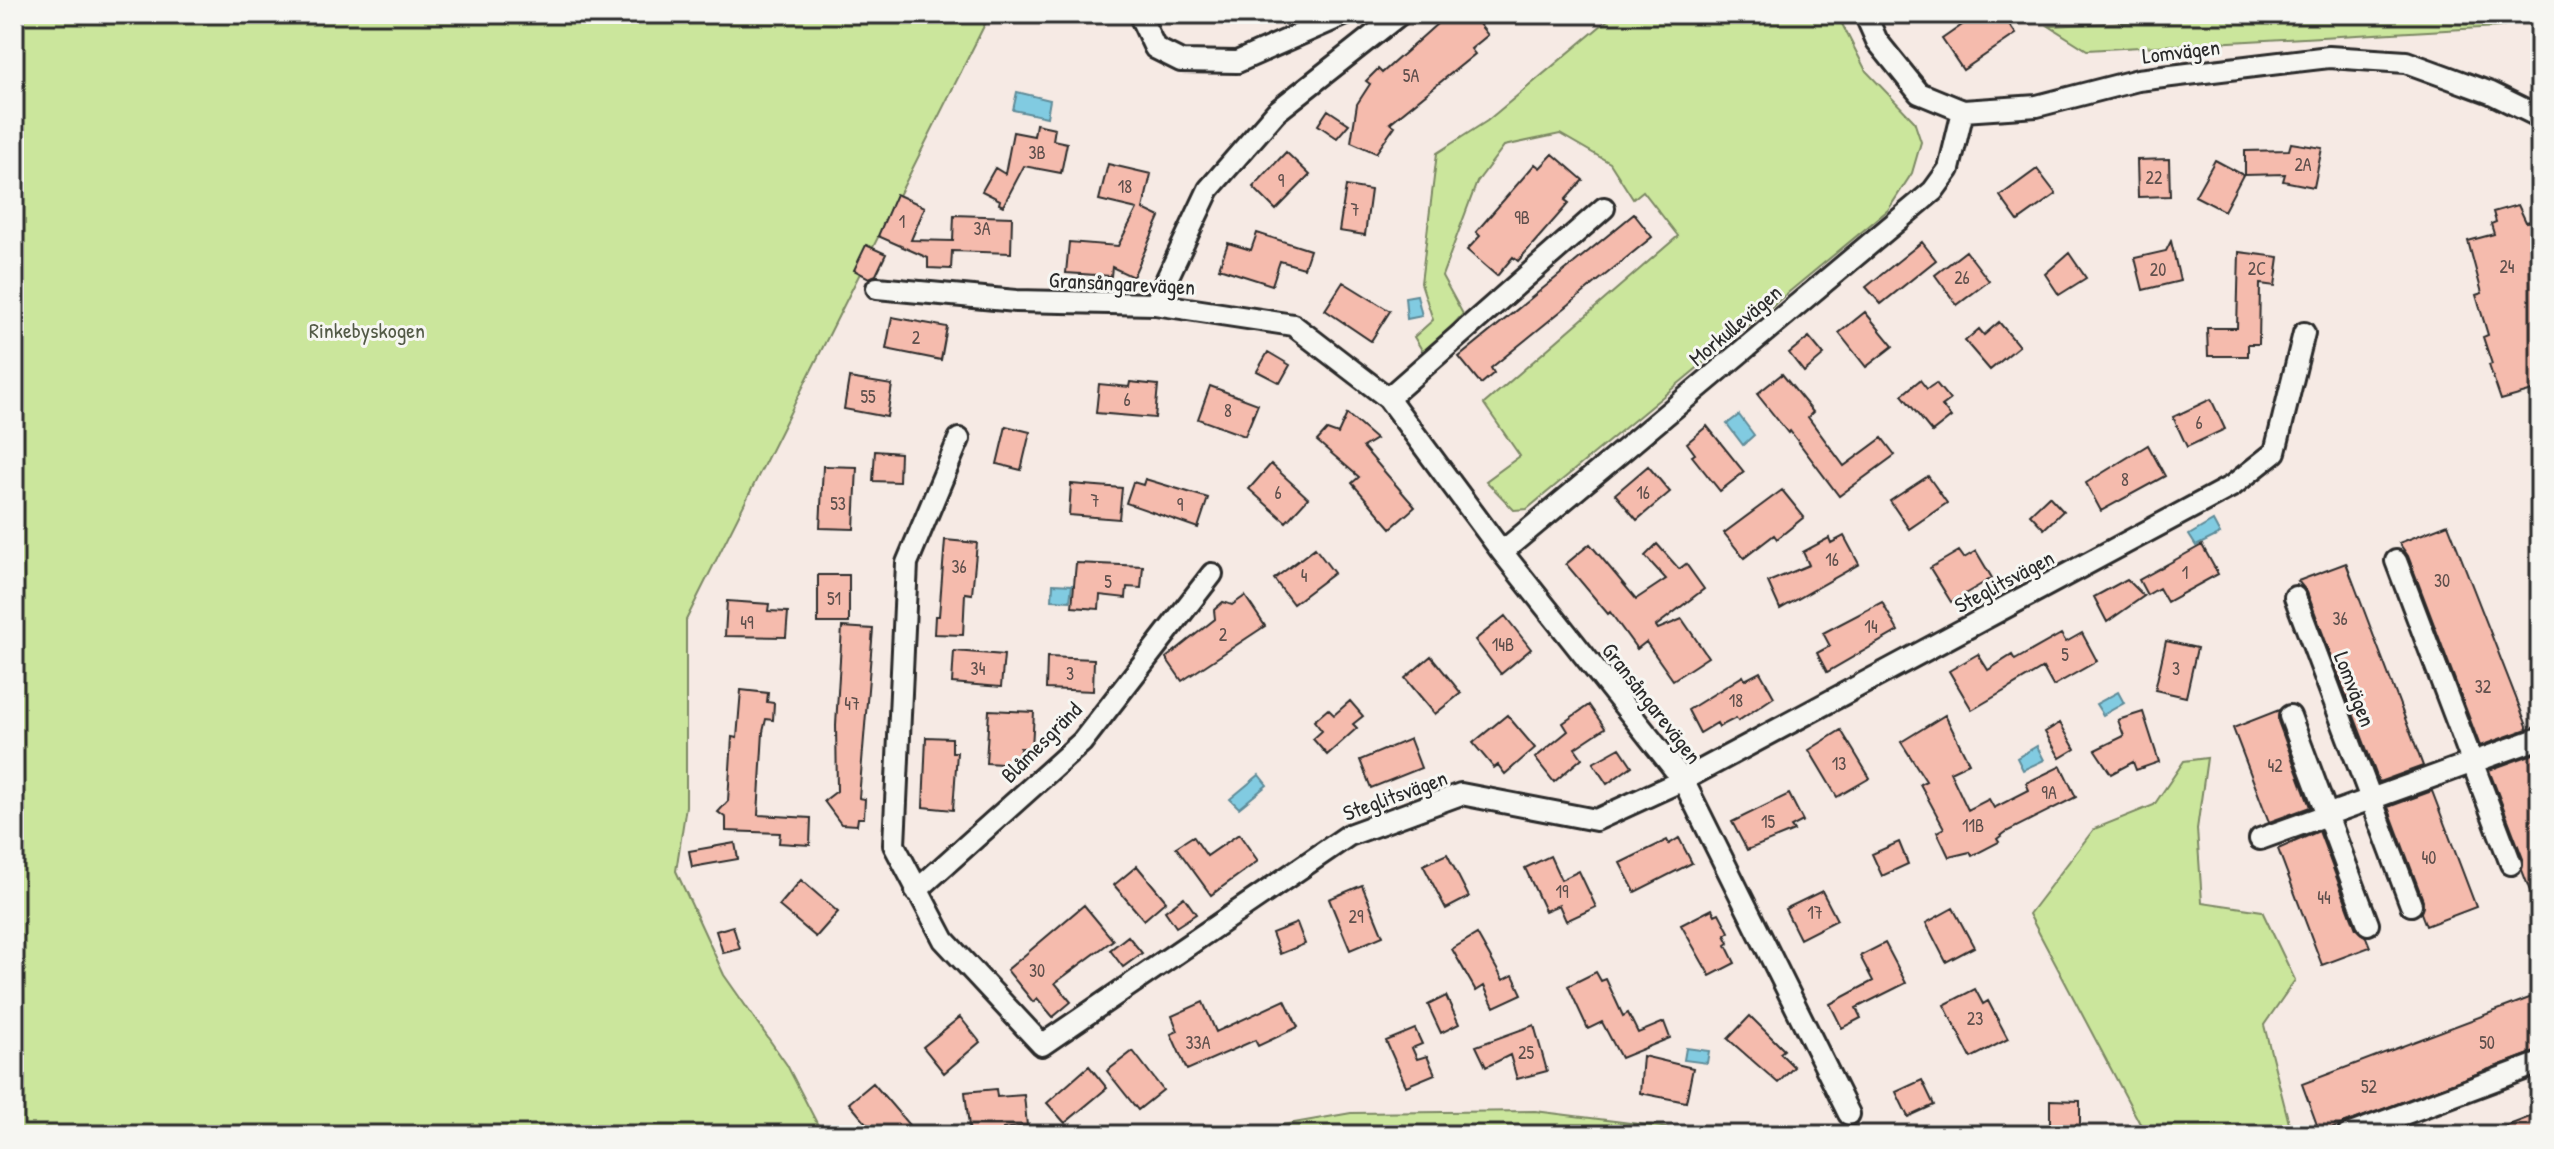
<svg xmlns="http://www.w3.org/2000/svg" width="2554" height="1149" font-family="'Patrick Hand',sans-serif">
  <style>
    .green { fill: #cbe69c; stroke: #7b8864; stroke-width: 2 }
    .water { fill: #81cbe1; stroke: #5f8b98; stroke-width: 2 }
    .building { fill: #f5bbad; stroke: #2b2b2b; stroke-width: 2 }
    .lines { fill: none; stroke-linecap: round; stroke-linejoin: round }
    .minor-casing { stroke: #2b2b2b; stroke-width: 26 }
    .minor { stroke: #f6f6f2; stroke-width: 20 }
    .labels { text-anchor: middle; stroke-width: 6; stroke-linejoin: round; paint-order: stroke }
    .number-label { font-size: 18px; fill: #5e4f4c }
    .street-label { font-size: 22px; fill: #2b2b2b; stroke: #f6f6f2 }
    .park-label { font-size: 22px; fill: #535a47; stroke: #f6f6f2 }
  </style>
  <rect width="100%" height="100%" fill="#f6eae4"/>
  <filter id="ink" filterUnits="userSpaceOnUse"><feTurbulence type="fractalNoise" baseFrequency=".0125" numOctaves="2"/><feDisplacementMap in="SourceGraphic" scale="16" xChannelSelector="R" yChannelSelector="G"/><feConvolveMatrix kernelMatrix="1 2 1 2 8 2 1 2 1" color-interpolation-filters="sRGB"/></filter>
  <g filter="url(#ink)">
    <path class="green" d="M14,14H990L686,620V806L676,871L724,975L787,1065L823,1135H14Z
      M1615,14H1837L1866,71L1914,121L1921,142L1912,173L1888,210L1527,509L1514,510L1486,481L1520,456L1484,404L1678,236L1643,191L1633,199L1610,163L1560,134L1504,146L1477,182L1442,276L1463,314L1425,355L1414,337L1433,320L1421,283L1437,153L1487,121Z
      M2189,14H2539L2499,27L2087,50L2049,26L2172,20Z
      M2207,758L2197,829L2202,902L2262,911L2295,980L2264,1025L2292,1135H2146L2029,914L2094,829L2154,805L2184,761Z
      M1535,1111L1726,1135H1226L1351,1113Z"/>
    <path class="water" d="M1017,92L1050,100L1047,117L1013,110Z
      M1417,295L1422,316L1407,319L1405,297Z
      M1739,415L1754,435L1743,445L1727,424Z
      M2213,521L2220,534L2196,546L2189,535Z
      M1053,584L1072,585L1070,601L1052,600Z
      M2118,692L2124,703L2103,715L2096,704Z
      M2037,746L2044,760L2023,770L2017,758Z
      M1259,775L1267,785L1239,808L1230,799Z
      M1686,1048L1709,1051L1707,1063L1684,1060Z"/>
    <path class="building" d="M1448,14H1471L1488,35L1471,49L1475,54L1390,123L1395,126L1376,153L1351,142L1357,104L1370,84L1366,81L1378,69L1382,73Z
      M1978,14H2002L2016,34L1963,70L1942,39Z
      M1328,110L1349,124L1337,138L1318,125Z
      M1036,124L1055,128L1053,140L1067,143L1061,173L1024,166L1003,206L999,204L1000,200L982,191L995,168L1005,174L1013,132L1034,136Z
      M2291,143L2322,148L2314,187L2283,181L2285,174L2245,175V151L2289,150Z
      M1286,152L1310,175L1276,210L1253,187Z
      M1553,154L1583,180L1565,200L1569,203L1518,261L1513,257L1497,276L1467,250L1480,236L1476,232L1535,164L1540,168Z
      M2169,159L2170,196L2138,197L2137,160Z
      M2215,160L2243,175L2224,211L2195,196Z
      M1108,164L1151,174L1143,209L1160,217L1133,277L1112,267L1111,276L1066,273L1069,242L1118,246L1137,209L1099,200Z
      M2037,169L2056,194L2018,221L2000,196Z
      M1346,186L1371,190L1365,235L1339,231Z
      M896,194L925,207L911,240L953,241L954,215L1012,217L1011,253L952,251L951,269L928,268V258L878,236Z
      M2518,205L2526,222L2540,219V389L2501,400L2489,365L2492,364L2483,337L2488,335L2476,295L2482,293L2468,241L2494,234L2491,224L2496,222L2493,212Z
      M1634,214L1652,237L1491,368L1494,373L1481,384L1459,357Z
      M1257,233L1310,250L1304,268L1280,261L1272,285L1219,268L1228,243L1251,250Z
      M2171,241L2180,281L2143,290L2135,258L2166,251Z
      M1922,242L1936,260L1881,304L1866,287Z
      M866,245L886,254L876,275L869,278L854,270Z
      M1966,251L1989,281L1957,305L1935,275Z
      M2239,252L2279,257L2275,286L2260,284L2259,344H2248V356H2208L2207,328H2237Z
      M2069,253L2086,278L2059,295L2045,274Z
      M1343,282L1390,311L1371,341L1325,310Z
      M1865,312L1893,346L1866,367L1839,333Z
      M892,317L947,327L941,360L886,349Z
      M1999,322L2019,346L1990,370L1965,341L1979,329L1984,335Z
      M1809,337L1824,355L1804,372L1789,353Z
      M1268,352L1290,365L1280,383L1257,371Z
      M1782,374L1813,412L1808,417L1844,466L1882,438L1895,455L1839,496L1790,431L1788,433L1757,394Z
      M849,378L892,385L887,417L844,409Z
      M1920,380L1927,389L1936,383L1950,400L1942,406L1951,417L1932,432L1902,395Z
      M1130,382L1158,385L1155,418L1096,413L1099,384L1129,387Z
      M1210,386L1258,404L1245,436L1198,419Z
      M2211,399L2225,429L2187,447L2173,417Z
      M1347,414L1376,439L1363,447L1415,507L1391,528L1352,483L1359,477L1317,441L1327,430L1338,434Z
      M1006,426L1030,432L1021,470L997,464Z
      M1707,426L1744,472L1720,491L1692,456L1695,454L1687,443Z
      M2148,445L2165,476L2101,511L2086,483Z
      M875,451L900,453L899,482L873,481Z
      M1271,464L1308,498L1286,522L1249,489Z
      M823,466L857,467L854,529L820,528Z
      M1648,466L1670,492L1637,520L1615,494Z
      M1928,476L1947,503L1909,529L1890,501Z
      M1145,479L1208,498L1198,528L1126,503L1133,482L1143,485Z
      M1071,484L1122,488L1119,519L1069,515Z
      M1782,490L1804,517L1777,539L1774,535L1744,558L1724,533Z
      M2049,496L2063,511L2044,529L2030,514Z
      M2448,524L2527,726V729L2480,746L2408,556L2399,543Z
      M1844,536L1859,564L1780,609L1768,582L1809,565L1803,552L1829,538L1831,543Z
      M945,540L977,543L972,594L965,593L963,635L934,634L935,616H939Z
      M1590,544L1636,599L1666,579L1645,556L1657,544L1679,569L1686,564L1704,589L1656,626L1658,629L1682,619L1708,657L1673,680L1646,642L1637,649L1610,612L1608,614L1566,564Z
      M2202,545L2218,574L2167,602L2159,588L2147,595L2139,580Z
      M1315,548L1334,573L1293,604L1274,579Z
      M1959,551L1964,558L1976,551L1992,578L1951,602L1930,568Z
      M1076,563L1143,566L1141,588L1127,587L1126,598L1100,595L1099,609L1072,607Z
      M2346,563L2423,766L2379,782L2307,592L2298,581Z
      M818,575H849V623H818Z
      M2127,579L2144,596L2107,622L2094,597Z
      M1245,596L1265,626L1182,681L1166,658L1215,619L1214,610L1223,602L1232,605Z
      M727,601L769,604L768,611L788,612L786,637L725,636Z
      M1882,602L1898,631L1827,672L1817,653L1830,646L1823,633Z
      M1505,616L1531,649L1501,674L1475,640Z
      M842,627L873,629L859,798L865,799L864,818H858L857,825L841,824L824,801L837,791L836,725Z
      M2082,633L2097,661L2053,686L2043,668L1972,710L1949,671L1978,654L1988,670L2012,655L2015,660L2061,634L2066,642Z
      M2166,641L2197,648L2186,697L2155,690Z
      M954,651L1004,655L1001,687L952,683Z
      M1431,656L1461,693L1435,714L1405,678Z
      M1047,657L1094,659L1093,691L1046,689Z
      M1760,672L1774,697L1738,721L1736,718L1719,727L1717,723L1700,733L1688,710L1743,676L1745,680Z
      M741,690L768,693L767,702L774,703L773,720L766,719L763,732L758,815L811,818L810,845L779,843L780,833L726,831V818L718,812L728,801L732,737L737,738Z
      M1350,701L1363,716L1353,724L1357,728L1327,755L1313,739L1322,731L1314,721L1328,709L1334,715Z
      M1589,705L1605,728L1575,748L1582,758L1554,782L1535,758L1568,731L1563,723Z
      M989,710L1034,712L1032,748H1020L1019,765L986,763Z
      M2279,710L2278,721L2310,807L2269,822L2233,728Z
      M2143,712L2159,762L2136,770L2133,762L2111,774L2095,750L2124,736L2118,720Z
      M1507,715L1535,748L1505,774L1498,765L1494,768L1473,743Z
      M1945,715L1969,763L1950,772L1968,810L1989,799L1994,808L2029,790L2026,783L2061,766L2076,797L2006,832L1997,839L1999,842L1972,856L1970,852L1949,857L1937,832L1944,828L1920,784L1926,781L1901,742Z
      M2060,723L2075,749L2060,758L2045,732Z
      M1841,730L1870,778L1837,797L1809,750Z
      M926,737L952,738V752H957L953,810L923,807Z
      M1410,739L1421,768L1371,788L1360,760Z
      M1620,748L1632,766L1607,784L1593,763Z
      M2536,753L2540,764L2538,912L2522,870L2523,859L2489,770Z
      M2432,791L2476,907L2426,926L2421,913L2423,900L2388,807Z
      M1789,794L1803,821L1791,827L1794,831L1747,850L1732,822Z
      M2319,831L2356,929L2366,937L2370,947L2322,965L2278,849Z
      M1239,834L1258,861L1211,895L1176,847L1193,836L1207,856Z
      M1679,838L1692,863L1635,892L1620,863L1667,840L1669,844Z
      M1899,842L1908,864L1882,876L1872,854Z
      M735,843L738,859L692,867L689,851Z
      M1447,854L1469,897L1446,909L1423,865Z
      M1550,856L1561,880L1579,871L1596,907L1566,921L1559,905L1545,911L1525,868Z
      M1137,866L1166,901L1144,920L1114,885Z
      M801,880L838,912L816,937L779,906Z
      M1362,885L1383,936L1350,950L1329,899Z
      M1822,891L1837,920L1800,939L1785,909Z
      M1184,897L1196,914L1176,927L1165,911Z
      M1084,905L1113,940L1055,983L1071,1002L1053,1017L1037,998L1033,1002L1007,970Z
      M1953,908L1974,947L1946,962L1926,923Z
      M1712,909L1715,915L1719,913L1729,932L1725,935L1729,943L1726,945L1735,963L1710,976L1681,925Z
      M1297,923L1305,944L1280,954L1272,933Z
      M733,926L740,949L723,953L716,931Z
      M1477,934L1503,980L1513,975L1522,994L1494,1007L1484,986L1476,991L1452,949Z
      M1128,936L1142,953L1123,967L1110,950Z
      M1885,943L1906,983L1856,1008L1861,1018L1842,1028L1830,1004L1873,981L1860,956Z
      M1596,972L1601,981L1606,979L1623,1016L1628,1013L1638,1033L1664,1022L1670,1038L1621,1058L1602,1022L1588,1029L1568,986Z
      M1975,989L1983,1004L1988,1001L2008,1039L1971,1058L1944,1005Z
      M2540,994V1050L2320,1133L2302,1084Z
      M1446,996L1459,1024L1441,1033L1428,1005Z
      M1285,1000L1298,1027L1258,1046L1255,1040L1187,1070L1171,1034L1178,1031L1172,1016L1203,1002L1216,1032Z
      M1750,1016L1784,1050L1780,1053L1794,1067L1778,1083L1728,1039Z
      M960,1017L980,1042L944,1073L923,1047Z
      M1534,1025L1547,1071L1517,1079L1510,1055L1486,1067L1476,1046Z
      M1415,1029L1422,1044L1412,1048L1417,1059L1427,1056L1435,1074L1406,1086L1386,1041Z
      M1133,1051L1163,1090L1138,1110L1107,1071Z
      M1643,1056L1693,1068L1686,1102L1640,1093Z
      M1089,1066L1107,1088L1065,1123L1047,1103Z
      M1922,1080L1934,1105L1908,1117L1896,1092Z
      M873,1083L909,1125L896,1135H876L849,1103Z
      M996,1089L997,1097L1024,1095L1027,1126L1003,1129V1133L970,1135L965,1092Z
      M2050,1100L2080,1101V1135H2050Z
      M2540,1113V1135H2486V1134Z"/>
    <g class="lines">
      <defs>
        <path id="minor" d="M1139,14L1155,48L1181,61L1237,62L1346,14
          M1865,14L1877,41L1919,93L1963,111L2037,106L2138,80L2329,57L2406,62L2491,93L2540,117
          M877,288L1016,301L1155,304L1293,325L1388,398L1502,552L1683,780L1849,1114
          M1155,304L1209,189L1276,112L1400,14
          M1388,398L1604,208
          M959,439L907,563L894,845L944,940L1042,1045L1349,835L1461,794L1596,820L1683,780L2232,486L2275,452L2304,333
          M1502,552L1933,191L1949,169L1963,111
          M2396,561L2511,864
          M2295,597L2411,905
          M2290,716L2368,924
          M2260,839L2540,738
          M916,891L1082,742L1212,574
          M2348,1135L2540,1063"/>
      </defs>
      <use href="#minor" class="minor-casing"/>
      <use href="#minor" class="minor"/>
    </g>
  </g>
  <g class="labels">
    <g class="number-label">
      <text x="1411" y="82">5A</text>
      <text x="1037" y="159">3B</text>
      <text x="2303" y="171">2A</text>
      <text x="2154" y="184">22</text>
      <text x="1281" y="187">9</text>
      <text x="1125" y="193">18</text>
      <text x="1355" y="216">7</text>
      <text x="1522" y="224">9B</text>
      <text x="902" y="228">1</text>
      <text x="982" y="235">3A</text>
      <text x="2507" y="273">24</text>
      <text x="2257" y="275">2C</text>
      <text x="2158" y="276">20</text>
      <text x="1962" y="284">26</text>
      <text x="916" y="344">2</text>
      <text x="868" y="403">55</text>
      <text x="1127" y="406">6</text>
      <text x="1228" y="417">8</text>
      <text x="2199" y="429">6</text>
      <text x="2125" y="486">8</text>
      <text x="1278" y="499">6</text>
      <text x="1643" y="499">16</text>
      <text x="1095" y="507">7</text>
      <text x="838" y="510">53</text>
      <text x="1180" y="511">9</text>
      <text x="1832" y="566">16</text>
      <text x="959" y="573">36</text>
      <text x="2185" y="579">1</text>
      <text x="1304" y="582">4</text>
      <text x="2442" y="587">30</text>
      <text x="1108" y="588">5</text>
      <text x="834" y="605">51</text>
      <text x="2340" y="625">36</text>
      <text x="747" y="629">49</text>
      <text x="1871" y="633">14</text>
      <text x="1223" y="641">2</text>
      <text x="1503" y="651">14B</text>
      <text x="2065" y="661">5</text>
      <text x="978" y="675">34</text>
      <text x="2176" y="675">3</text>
      <text x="1070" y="680">3</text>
      <text x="2483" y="693">32</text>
      <text x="1736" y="707">18</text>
      <text x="852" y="710">47</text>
      <text x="1839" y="770">13</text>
      <text x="2275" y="772">42</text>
      <text x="2049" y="799">9A</text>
      <text x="1768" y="828">15</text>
      <text x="1973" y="832">11B</text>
      <text x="2429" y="864">40</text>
      <text x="1562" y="898">19</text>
      <text x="2324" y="904">44</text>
      <text x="1815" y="919">17</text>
      <text x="1356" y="923">29</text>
      <text x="1037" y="977">30</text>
      <text x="1975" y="1025">23</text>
      <text x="1198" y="1049">33A</text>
      <text x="2487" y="1049">50</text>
      <text x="1526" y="1059">25</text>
      <text x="2369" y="1093">52</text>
    </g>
    <g class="street-label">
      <text transform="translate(2181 51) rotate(-7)" y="8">Lomvägen</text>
      <text transform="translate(1122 283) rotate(3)" y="8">Gransångarevägen</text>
      <text transform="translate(1735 325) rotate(-40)" y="8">Morkullevägen</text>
      <text transform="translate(2004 581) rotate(-28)" y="8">Steglitsvägen</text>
      <text transform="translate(2355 689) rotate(69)" y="8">Lomvägen</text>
      <text transform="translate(1652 703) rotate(52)" y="8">Gransångarevägen</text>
      <text transform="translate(1041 742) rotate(-45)" y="8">Blåmesgränd</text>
      <text transform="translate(1395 795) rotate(-20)" y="8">Steglitsvägen</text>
    </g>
    <g class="park-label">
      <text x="367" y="338">Rinkebyskogen</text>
    </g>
  </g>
  <rect width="2554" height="1149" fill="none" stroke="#f6f6f2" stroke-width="48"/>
  <rect x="24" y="24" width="2506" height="1101" fill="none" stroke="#2b2b2b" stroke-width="3" filter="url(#ink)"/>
</svg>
